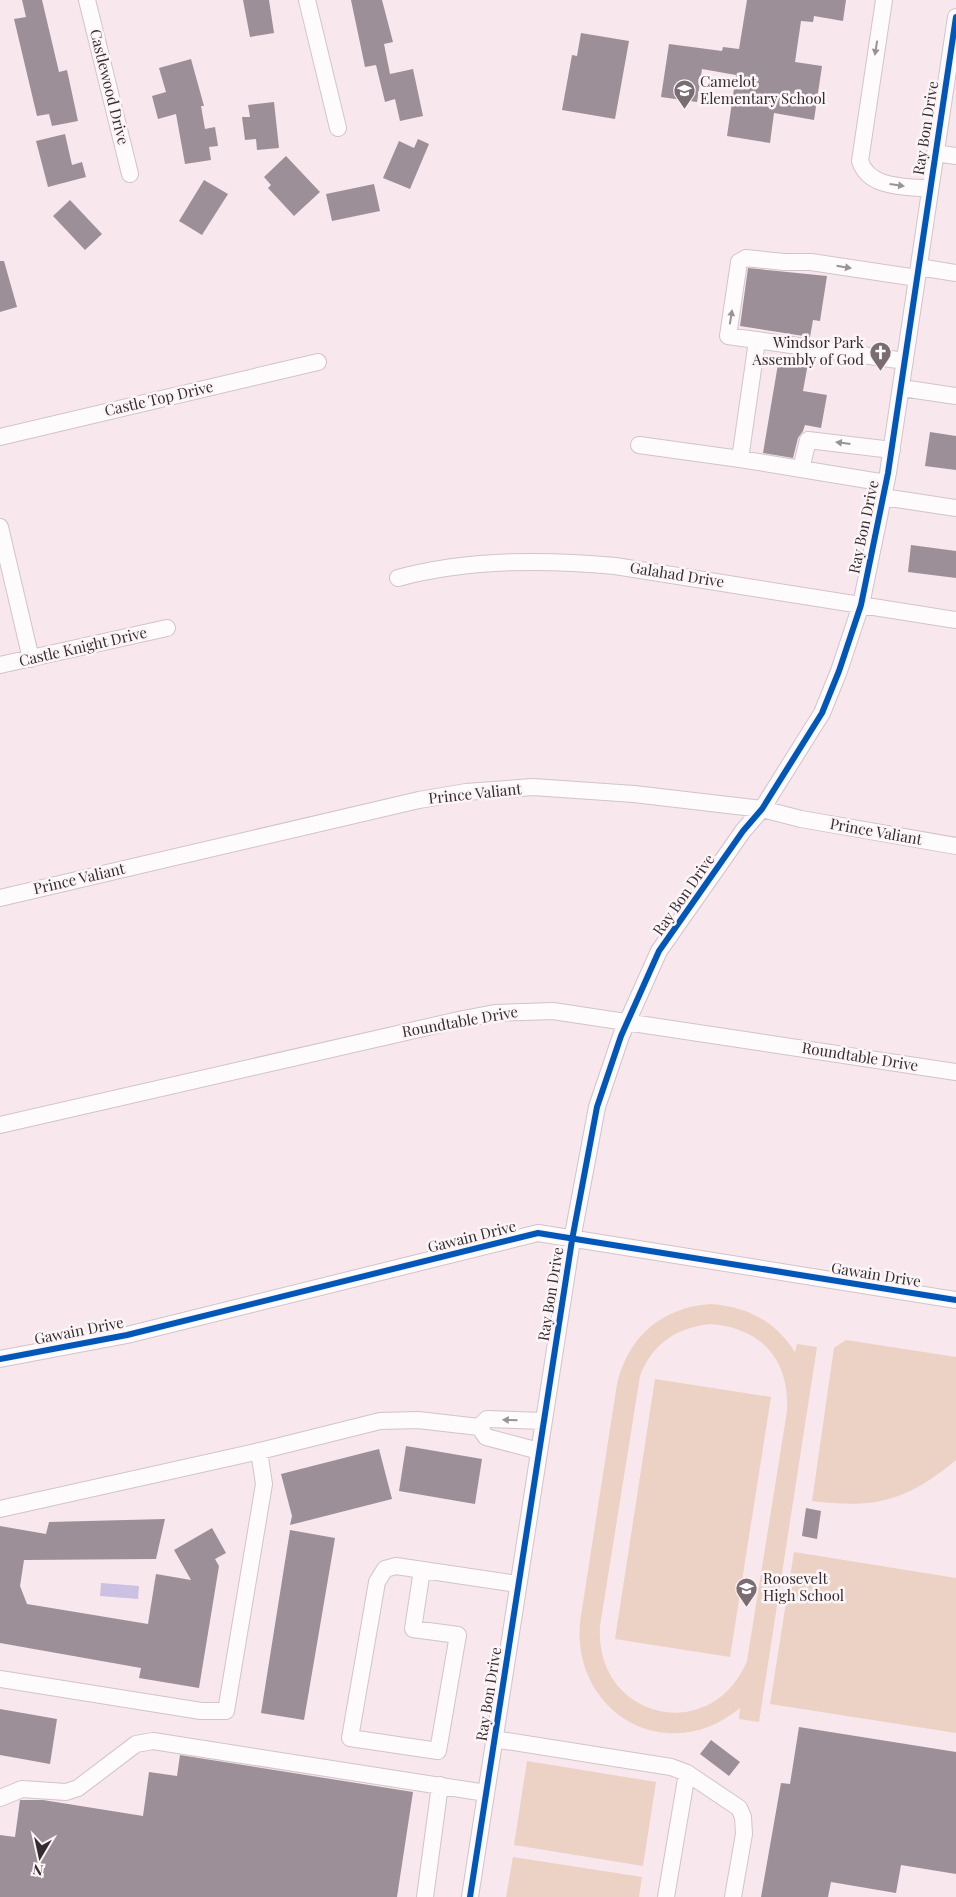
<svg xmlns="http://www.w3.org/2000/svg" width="956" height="1897" font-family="'Playfair Display',serif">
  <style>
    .green { fill: #ecd2c5; fill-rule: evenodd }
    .water { fill: #ccc1e2 }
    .building { fill: #9d8f98 }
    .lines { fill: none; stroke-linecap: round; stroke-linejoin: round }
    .minor-casing { stroke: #d2c4c9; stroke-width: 18 }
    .minor { stroke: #fefbfc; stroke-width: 16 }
    .cycleway-casing { stroke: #fbf5f7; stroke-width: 9 }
    .cycleway { stroke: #0057b8; stroke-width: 6 }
    .oneway { fill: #9a9395 }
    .labels { text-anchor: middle; stroke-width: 5; stroke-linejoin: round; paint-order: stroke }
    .poi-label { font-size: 15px; fill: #362b2e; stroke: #fbf5f7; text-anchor: start }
    .street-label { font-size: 15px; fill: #362b2e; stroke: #fbf5f7 }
  </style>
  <rect width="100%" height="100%" fill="#f8e7ed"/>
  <path class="green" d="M711,1304C748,1307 775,1321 795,1352L797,1344L817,1347L759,1722L739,1719L740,1708C668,1768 572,1714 580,1622L617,1384C628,1337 662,1307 711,1304ZM711,1324C762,1328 790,1361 787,1411L747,1661C711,1747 594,1719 600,1626L640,1376C652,1344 677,1327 711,1324Z
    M846,1340L956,1357V1460C907,1501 875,1509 812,1501L834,1348Z
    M655,1379L771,1397L730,1657L615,1639Z
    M794,1552L956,1578V1733L770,1704Z
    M527,1761L656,1782L643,1866L514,1845Z
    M513,1857L642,1877L639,1897H506Z"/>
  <path class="water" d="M101,1583L139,1586L138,1599L100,1596Z"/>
  <path class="building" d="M22,0H42L59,72L67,70L78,121L52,126L49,114L37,116L14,19L26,17Z
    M243,0H269L274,33L250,37Z
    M351,0H382L393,42L384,44L390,74L413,69L423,116L400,121L395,99L385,102L376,65L365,67Z
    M747,0H846L843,21L814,16L813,22L801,21L795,62L822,66L814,120L774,113L770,143L727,136L736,75L702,69L697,102L661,97L669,44L722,51L723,47L739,49Z
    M581,33L629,41L615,119L562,110L572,55L577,56Z
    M191,59L204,106H201L205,129L215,127L218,146L209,147L211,160L185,164L176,114L158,119L152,96L166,92L159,68Z
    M274,102L279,148L257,150L256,139L245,140L242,117H250L248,105Z
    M65,134L72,165L82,162L86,177L48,187L36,141Z
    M418,139L429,144L410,189L383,178L399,141L414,148Z
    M286,156L320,192L294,216L268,188L271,185L264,177Z
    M204,180L228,194L202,235L179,221Z
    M374,184L380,211L332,221L326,194Z
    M70,200L102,234L85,250L53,216Z
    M0,261H4L17,307L0,312Z
    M748,268L827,276L820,321L813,320L810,337L740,326Z
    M779,358L808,363L803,391L827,395L821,428L805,425L803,431L798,438L793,458L763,453Z
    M930,432L956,436V470L925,466Z
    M911,545L956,551V578L908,572Z
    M406,1446L482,1459L475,1504L399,1491Z
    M379,1449L392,1499L290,1525L292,1516L281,1474Z
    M806,1508L821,1511L817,1539L802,1536Z
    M165,1519L156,1559L24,1560L20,1586L27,1604L148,1624L156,1574L191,1580L174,1550L212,1528L226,1553L215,1559L219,1566L199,1688L139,1678L141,1668L0,1643V1526L46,1534L49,1522Z
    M290,1530L335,1538L304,1720L261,1713Z
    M0,1709L57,1719L50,1764L0,1755Z
    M799,1727L956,1752V1874L901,1865L896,1893L831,1882L828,1897H761L781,1783L790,1784Z
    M711,1740L740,1762L729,1776L700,1754Z
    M180,1755L413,1792L397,1897H0V1835L15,1837L20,1800H43L143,1816L149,1772L177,1776Z"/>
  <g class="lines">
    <defs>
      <path id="minor" d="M87,0L130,174
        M307,0L338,128
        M884,0L860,161C869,189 905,186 930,189
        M935,153L956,156
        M919,267L956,273
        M905,361L728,336L739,262L746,258L784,262H811L917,278
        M902,388L956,396
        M0,437L318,362
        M639,445L740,459L886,483
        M740,459L757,341
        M801,469L808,440L892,450
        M883,497L956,508
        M0,527L31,659
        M398,578C468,559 542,559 615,566L956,620
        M0,665L167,628
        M0,898L419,800L466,792L533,787L634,794L762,809L801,819L956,846
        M0,1125L463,1019L495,1013L553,1011L956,1072
        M0,1359L127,1335L538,1233L956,1300
        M479,1427L487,1419L544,1421
        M0,1509L260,1451L380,1421L418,1420L479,1427L486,1437L539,1451
        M422,1570L413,1629L458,1635L438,1751L350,1738L377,1582L385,1569L396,1566L518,1584
        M0,1679L201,1711H226L264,1484L259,1451
        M494,1739L671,1767L687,1773L739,1808L743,1817L744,1834L733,1897
        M0,1798L22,1789L66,1792L78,1788L136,1744L153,1741L486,1793
        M425,1897L440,1785
        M470,1897L572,1240L597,1107L621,1036L659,951L743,831L762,809L822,713L839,671L861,605L888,473L956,17
        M666,1897L687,1773"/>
    </defs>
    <use href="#minor" class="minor-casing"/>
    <use href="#minor" class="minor"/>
    <defs>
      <path id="cycleway" d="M0,1359L127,1335L538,1233L956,1300
        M470,1897L572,1240L597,1107L621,1036L659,951L743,831L762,809L822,713L839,671L861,605L888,473L956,17"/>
    </defs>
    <use href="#cycleway" class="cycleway-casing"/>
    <use href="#cycleway" class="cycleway"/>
  </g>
  <defs><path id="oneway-solid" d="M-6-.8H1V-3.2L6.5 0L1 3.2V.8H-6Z" transform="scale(1.25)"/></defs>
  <g class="oneway">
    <use href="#oneway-solid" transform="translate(876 48) rotate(99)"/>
    <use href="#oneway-solid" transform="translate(897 185) rotate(8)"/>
    <use href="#oneway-solid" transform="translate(844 267) rotate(9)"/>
    <use href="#oneway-solid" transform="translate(731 317) rotate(-81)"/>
    <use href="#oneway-solid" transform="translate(843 443) rotate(-173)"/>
    <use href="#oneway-solid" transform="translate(510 1420) rotate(-178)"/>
  </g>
  <defs>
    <symbol id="school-pin" viewBox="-11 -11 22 30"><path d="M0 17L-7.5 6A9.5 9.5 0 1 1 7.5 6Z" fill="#7a6d71" stroke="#fbf5f7"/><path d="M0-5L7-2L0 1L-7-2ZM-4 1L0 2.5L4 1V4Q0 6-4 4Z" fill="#fff"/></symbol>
    <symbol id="church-pin" viewBox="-11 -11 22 30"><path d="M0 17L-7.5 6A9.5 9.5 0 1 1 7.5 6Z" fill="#7a6d71" stroke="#fbf5f7"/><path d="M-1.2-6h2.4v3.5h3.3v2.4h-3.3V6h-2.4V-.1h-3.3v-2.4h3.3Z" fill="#fff"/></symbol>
  </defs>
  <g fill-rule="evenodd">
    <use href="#school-pin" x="672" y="78" width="25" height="34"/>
    <use href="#church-pin" x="868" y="340" width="25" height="34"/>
    <use href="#school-pin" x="734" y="1576" width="25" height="34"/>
  </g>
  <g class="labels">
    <g class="poi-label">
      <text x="700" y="87">Camelot<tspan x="700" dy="17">Elementary School</tspan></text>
      <text x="864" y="348" text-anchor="end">Windsor Park<tspan x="864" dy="17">Assembly of God</tspan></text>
      <text x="763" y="1584">Roosevelt<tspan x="763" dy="17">High School</tspan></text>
    </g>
    <g class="street-label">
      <text transform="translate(109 87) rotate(76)" y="5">Castlewood Drive</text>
      <text transform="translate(926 128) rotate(-81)" y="5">Ray Bon Drive</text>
      <text transform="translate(159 399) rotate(-13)" y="5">Castle Top Drive</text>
      <text transform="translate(864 527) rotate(-78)" y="5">Ray Bon Drive</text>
      <text transform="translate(677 575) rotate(9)" y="5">Galahad Drive</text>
      <text transform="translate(83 647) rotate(-13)" y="5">Castle Knight Drive</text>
      <text transform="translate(475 794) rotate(-6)" y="5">Prince Valiant</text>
      <text transform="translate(876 832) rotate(10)" y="5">Prince Valiant</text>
      <text transform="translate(79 879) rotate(-13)" y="5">Prince Valiant</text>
      <text transform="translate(684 895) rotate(-55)" y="5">Ray Bon Drive</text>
      <text transform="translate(460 1022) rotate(-10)" y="5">Roundtable Drive</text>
      <text transform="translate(860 1057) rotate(9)" y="5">Roundtable Drive</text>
      <text transform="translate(472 1237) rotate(-14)" y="5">Gawain Drive</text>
      <text transform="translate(876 1275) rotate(9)" y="5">Gawain Drive</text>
      <text transform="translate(551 1294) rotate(-81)" y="5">Ray Bon Drive</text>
      <text transform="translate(79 1331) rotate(-11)" y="5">Gawain Drive</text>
      <text transform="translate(489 1694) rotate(-81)" y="5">Ray Bon Drive</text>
    </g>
  </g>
  <g transform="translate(40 1857) rotate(189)" stroke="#fbf5f7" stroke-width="4" paint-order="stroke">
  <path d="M0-4L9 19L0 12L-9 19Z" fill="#362b2e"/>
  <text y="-8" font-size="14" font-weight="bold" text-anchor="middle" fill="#362b2e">N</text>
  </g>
</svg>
